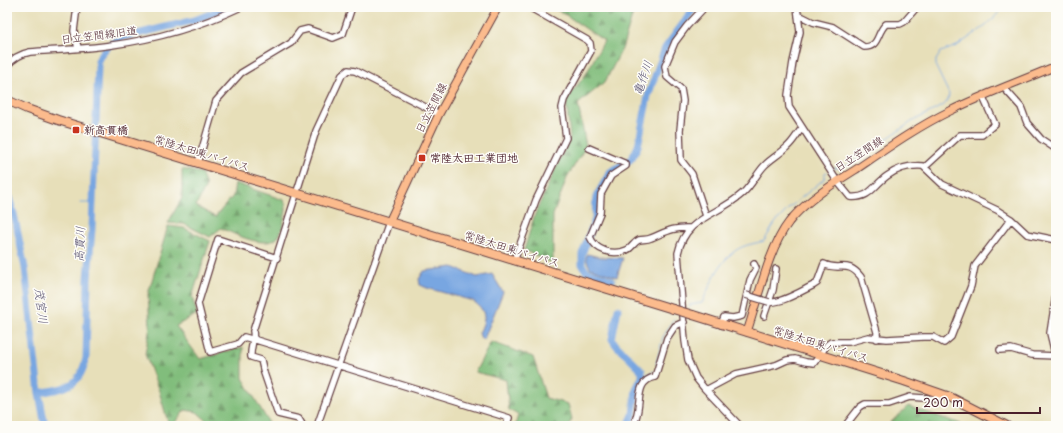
<svg xmlns="http://www.w3.org/2000/svg" width="1063" height="433" font-family="'Playpen Sans','Klee One',sans-serif">
  <style>
    .forest { fill: url(#forest-firs); stroke: #666e53 }
    .water { fill: #78a6e1; stroke: #616286 }
    .lines { fill: none; stroke-linecap: round; stroke-linejoin: round }
    .stream { stroke: #78a6e1; stroke-width: 1 }
    .river { stroke: #78a6e1; stroke-width: 7 }
    .minor-casing { stroke: #623c40; stroke-width: 8 }
    .major-casing { stroke: #623c40; stroke-width: 9 }
    .highway-casing { stroke: #623c40; stroke-width: 10 }
    .minor { stroke: #fff; stroke-width: 5.5 }
    .major { stroke: #fbbb8d; stroke-width: 7 }
    .highway { stroke: #fbbb8d; stroke-width: 8 }
    .minor-bridge-casing { stroke: #623c40; stroke-width: 8; stroke-linecap: butt }
    .highway-bridge-casing { stroke: #623c40; stroke-width: 10; stroke-linecap: butt }
    .minor-bridge { stroke: #fff; stroke-width: 5.5 }
    .highway-bridge { stroke: #fbbb8d; stroke-width: 8 }
    .poi-dot { fill: #c8321e; stroke: #fdfcf7; stroke-width: 1.5 }
    .labels { text-anchor: middle; stroke-width: 3; stroke-linejoin: round; paint-order: stroke }
    .street-label { font-size: 11px; fill: #4a1f2b; stroke: #fdfcf7 }
    .poi-label { font-size: 11px; font-weight: bold; fill: #4a1f2b; stroke: #fdfcf7; text-anchor: start }
    .water-label { font-size: 12px; font-style: italic; fill: #5c5574; stroke: #fdfcf7 }
  </style>
  <defs>
    <pattern id="forest-firs" width="22" height="20" patternUnits="userSpaceOnUse"><rect width="22" height="20" fill="#81bd7b"/><path d="M5 1l3.5 6h-7zM16 11l3.5 6h-7z" fill="#6c9965"/></pattern>
  </defs>
  <rect width="100%" height="100%" fill="#fdfcf7"/>
  <filter id="ink" filterUnits="userSpaceOnUse"><feTurbulence type="fractalNoise" baseFrequency=".025" numOctaves="2"/><feDisplacementMap in="SourceGraphic" scale="8" xChannelSelector="R" yChannelSelector="G"/><feConvolveMatrix kernelMatrix="1 2 1 2 8 2 1 2 1" color-interpolation-filters="sRGB"/></filter>
  <filter id="wash" filterUnits="userSpaceOnUse"><feTurbulence type="fractalNoise" baseFrequency=".012" numOctaves="4" result="noise"/><feDisplacementMap in="SourceGraphic" scale="16" xChannelSelector="R" yChannelSelector="G"/><feGaussianBlur stdDeviation="0.9" result="paint"/><feColorMatrix in="noise" values="0 0 0 0 0 0 0 0 0 0 0 0 0 0 0 0 0 1.4 0 .05"/><feComposite in="paint" operator="in"/></filter>
  <g filter="url(#wash)">
    <rect width="100%" height="100%" fill="#e7dfb9"/>
    <path class="forest" d="M551,7H635L622,49L605,82L578,104L586,146L567,178L553,215V263L524,250L535,214L570,137L566,100L586,74L604,41L566,15Z
      M182,169L201,173L206,186L196,206L215,217L233,196L235,183L284,200C288,209 285,215 283,224C282,228 281,233 279,236C268,251 234,234 221,228L210,237L184,224L168,223L182,198Z
      M168,226L184,228L210,241L192,297L197,314L176,326L200,359L243,347V378L269,423L263,426H213L197,412L185,410L172,426H169L159,391L145,354L150,327L148,294Z
      M491,342L533,357L546,398L568,404L572,419L568,426H515L518,415L509,410L506,380L475,372Z
      M908,406L967,426H887Z"/>
    <path class="water" d="M587,254L600,257L623,258L617,277L590,268L586,259Z
      M453,267L477,277L492,274L503,292L484,339H481L479,333C486,319 487,311 473,301L427,288L420,285L419,279L424,271Z"/>
    <g class="lines">
      <path class="stream" d="M834,168H843L913,121L944,105L948,100L949,94L936,67V60L941,52L957,46L987,25L1004,7
        M80,203H92
        M690,307V305L702,303C711,283 721,256 742,247C749,244 757,243 764,241L775,223L789,208L824,179L825,173L827,172
        M656,364L663,337L674,319
        M642,377L654,371"/>
      <path class="river" d="M98,61C101,52 112,42 120,38L195,20L227,7
        M627,162L632,158L638,146L648,96L665,48L695,7
        M7,191L14,214L25,268L39,393L45,426
        M612,280L586,271L582,264V254L595,219L596,197L610,172L623,164
        M618,309L612,339L616,345L642,371V377L636,389L633,415L628,426
        M39,393C65,388 80,388 86,358L88,279L92,229L98,66"/>
    </g>
  </g>
  <g filter="url(#ink)">
    <g class="lines">
      <defs>
        <path id="minor" d="M77,7L74,31L78,48
          M702,7V10L687,26L675,42L665,66L667,77L681,89L683,101L680,130L681,160L692,174L706,216
          M797,7L800,32L793,62L788,95L789,107L837,181L850,197C870,199 873,186 887,176C898,168 911,165 923,166L942,184L997,210L1011,219L1027,234L1056,240
          M798,16L803,17L813,22L833,27L864,47C880,47 876,33 886,24H900L904,22L917,7
          M7,66C13,58 20,54 30,52C57,50 85,49 112,45C156,39 201,26 241,7
          M1004,88L1021,107L1027,123L1041,139L1056,149
          M589,148L626,164V166L611,176L601,194L600,213L590,237C596,251 613,256 627,250C632,248 634,242 639,240C643,239 647,240 651,238C666,232 673,227 690,228
          M198,163L216,101L241,73L291,43L300,31L308,29L333,38L343,34L352,7
          M925,167L960,135H982L995,124L983,97
          M277,258L218,239L198,304L210,352L238,344L244,337L251,339L254,338L256,340L509,418L506,426
          M514,261L536,200L566,138L562,108L564,100L591,51L590,43L587,40L529,7
          M1056,295L1050,333L1056,358
          M769,302C781,304 803,290 814,285L817,283L824,264C840,272 847,259 861,277L877,332V339
          M764,316L773,290L776,269
          M721,325L724,317L733,318L742,316L750,280L756,268L754,264
          M1000,350L1011,349L1032,355L1056,356
          M706,390L736,374L776,365L787,360L795,359L806,362L814,363L827,345L831,342H849L868,337L887,339L923,337H933L944,343L951,337L971,286L975,266L1011,219
          M303,426L299,419L278,414L264,373L261,360L251,357C250,347 255,340 253,331L316,131L342,75L348,70L355,71L439,114
          M317,426L389,222
          M633,426C635,422 636,418 637,414C641,399 636,381 655,377L667,338L675,326L684,322
          M740,426L704,388L696,378L688,360L685,341L678,253C686,216 718,216 743,193C752,185 757,173 765,165C772,158 780,154 787,147C793,142 797,134 802,128
          M845,426L860,407L865,404H889L910,397L937,399L942,394"/>
        <path id="major" d="M389,222L439,114L498,7
          M747,332C758,300 768,249 789,222C803,203 834,183 855,170C886,149 917,127 950,111C984,94 1021,81 1056,66"/>
        <path id="highway" d="M7,100L27,109L58,120L673,309
          M693,315L904,381L950,397L1007,426"/>
      </defs>
      <use href="#minor" class="minor-casing"/>
      <use href="#major" class="major-casing"/>
      <use href="#highway" class="highway-casing"/>
      <use href="#minor" class="minor"/>
      <use href="#major" class="major"/>
      <use href="#highway" class="highway"/>
      <defs>
        <path id="minor-bridge" d="M746,295L769,302"/>
        <path id="highway-bridge" d="M673,309L693,315"/>
      </defs>
      <use href="#minor-bridge" class="minor-bridge-casing"/>
      <use href="#highway-bridge" class="highway-bridge-casing"/>
      <use href="#minor-bridge" class="minor-bridge"/>
      <use href="#highway-bridge" class="highway-bridge"/>
    </g>
  </g>
  <g class="poi-dot">
    <rect x="72" y="126" width="8" height="8" rx="2"/>
    <rect x="418" y="154" width="8" height="8" rx="2"/>
  </g>
  <g class="labels">
    <g class="street-label">
      <text transform="translate(99 35) rotate(-7)" y="4">日立笠間線旧道</text>
      <text transform="translate(431 108) rotate(-63)" y="4">日立笠間線</text>
      <text transform="translate(202 153) rotate(17)" y="4">常陸太田東バイパス</text>
      <text transform="translate(859 154) rotate(-33)" y="4">日立笠間線</text>
      <text transform="translate(512 249) rotate(17)" y="4">常陸太田東バイパス</text>
      <text transform="translate(821 344) rotate(17)" y="4">常陸太田東バイパス</text>
    </g>
    <g class="poi-label">
      <text x="84" y="134">新高貫橋</text>
      <text x="430" y="162">常陸太田工業団地</text>
    </g>
    <g class="water-label">
      <text transform="translate(643 78) rotate(-71)" y="4">亀作川</text>
      <text transform="translate(80 244) rotate(-88)" y="4">高貫川</text>
      <text transform="translate(41 306) rotate(83)" y="4">茂宮川</text>
    </g>
  </g>
  <rect width="1063" height="433" fill="none" stroke="#fdfcf7" stroke-width="24"/>
  <path d="M917 407v6h123v-6" fill="none" stroke="#4a1f2b" stroke-width="2"/>
  <text x="923" y="407" font-size="12" fill="#4a1f2b" stroke="#fdfcf7" stroke-width="3" paint-order="stroke">200 m</text>
</svg>
